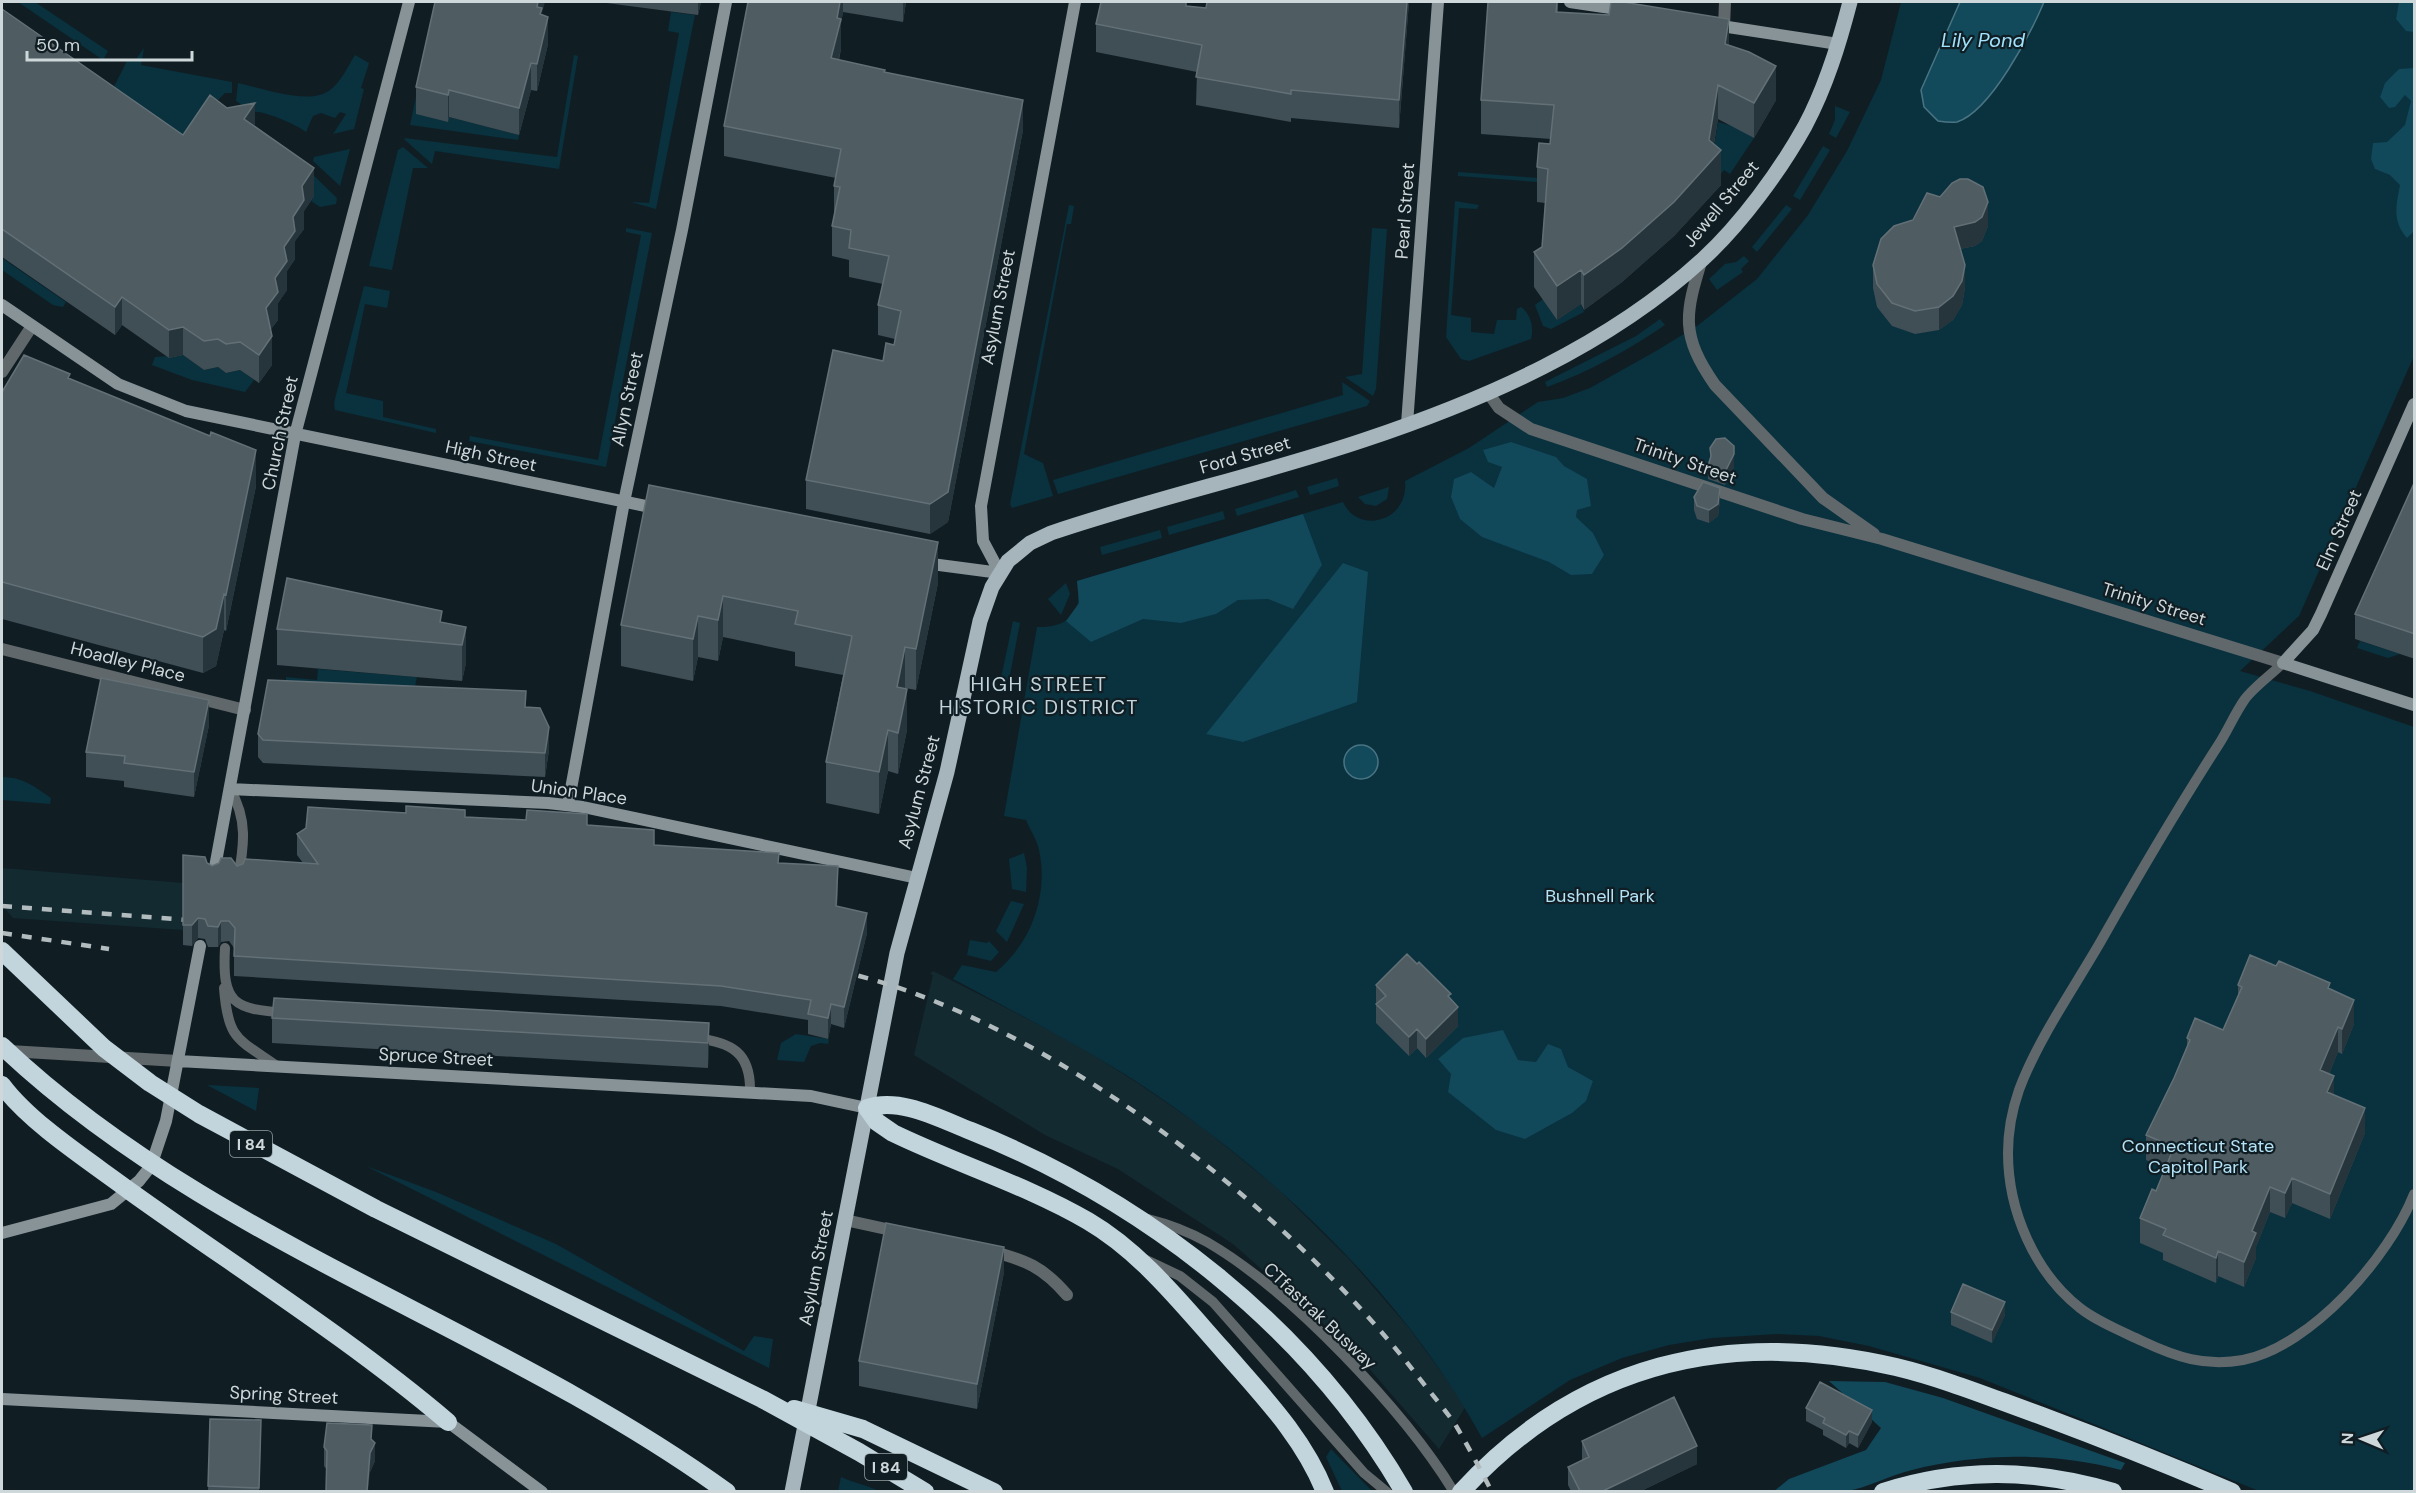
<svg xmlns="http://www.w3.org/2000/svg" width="2416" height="1493" font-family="'DM Sans',sans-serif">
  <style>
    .built { fill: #132a31 }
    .green { fill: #09313e }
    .forest { fill: #11485a }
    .water { fill: #124a5c; stroke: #4a7482; stroke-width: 1.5 }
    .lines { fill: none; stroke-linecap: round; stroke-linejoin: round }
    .lane { stroke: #61686b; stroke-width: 10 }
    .street { stroke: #61686b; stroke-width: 12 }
    .secondary { stroke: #889398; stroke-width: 12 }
    .primary { stroke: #a6b5bb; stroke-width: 15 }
    .highway { stroke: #c2d4dc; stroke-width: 18 }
    .rail { stroke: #b2bcbf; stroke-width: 4.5; stroke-dasharray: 10 10; stroke-linecap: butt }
    .wall { fill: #404e55 }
    .shaded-wall { fill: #26353b }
    .building { fill: #4f5d63; stroke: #637076; stroke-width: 1.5 }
    .labels { text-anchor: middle; stroke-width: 4.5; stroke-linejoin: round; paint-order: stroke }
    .shield { fill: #101e24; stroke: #95a0a3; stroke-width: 1.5 }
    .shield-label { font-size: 16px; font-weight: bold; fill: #ced7da }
    .street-label { font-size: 18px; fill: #ced7da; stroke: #101e24 }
    .park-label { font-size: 18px; fill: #b5e4f8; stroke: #101e24 }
    .water-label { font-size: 20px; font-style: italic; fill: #a1e2fc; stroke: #101e24 }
    .neighbourhood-label { font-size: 20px; letter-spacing: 1.5px; fill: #c2d4db; stroke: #101e24 }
  </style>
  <rect width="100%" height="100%" fill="#101e24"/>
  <path class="built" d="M2,868L183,883V930L13,918L2,905Z
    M933,971L1073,1042L1139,1084L1202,1127L1278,1189L1350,1260L1409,1328L1466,1406L1439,1449L1352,1349L1233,1244L1118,1169L1045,1135L914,1055L933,975L930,974Z"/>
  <path class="green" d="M18,2H35L108,51L103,60Z
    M1901,2H2414V356L2299,616L2240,671L2310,691L2414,727V1491H2259L1980,1378L1869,1346L1819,1336L1777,1334L1712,1338L1669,1345L1622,1358L1570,1380L1482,1438C1403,1294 1276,1174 1140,1084C1080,1045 1016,1013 953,979L962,965L996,972C1031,943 1049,895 1039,850C1037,840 1030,830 1026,820L1004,816L1037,627C1068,628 1084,612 1077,581L1343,502C1358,535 1409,522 1405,481L1469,448L1538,402L1563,398L1590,388L1656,351L1697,326L1757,279L1808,215L1847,151L1881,80Z
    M671,12L695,15L656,209L631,202L649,203L679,33L668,31Z
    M144,48L141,65L232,82V93H225L218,100V152L103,108L128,59L134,62Z
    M426,50L448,122L449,117L519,135L518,140L410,125Z
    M355,55L369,63L361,88L364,89L354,129L333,134L346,114L340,112L335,118L321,113L313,116L306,132C298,125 261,109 252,112L236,101L238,83C262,88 309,106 330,90C341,82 348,66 355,55Z
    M574,55L578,56L559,169L435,151L432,164L405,140L404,138L557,157Z
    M1835,106L1850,112L1836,138L1829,134L1835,120Z
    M1718,122L1736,127L1754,138L1730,174L1724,170L1716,180L1712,159Z
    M1823,146L1830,150L1800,200L1793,196Z
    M403,147L428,168H413L392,270L369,266L398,150Z
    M350,149L340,186L313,161L314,157Z
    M306,168L337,198L336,204L320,207L311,201L313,198Z
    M1458,172L1539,178L1538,182L1458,176Z
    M1455,201L1479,205L1477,209L1459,208L1451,315L1471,318V332L1494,334L1497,320H1516L1517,309L1521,307C1531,314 1534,328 1531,339L1469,361L1461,359L1446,337Z
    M1069,205L1074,206L1071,224H1067L1024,454L1043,463L1053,496L1012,508L1010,504Z
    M1786,205L1792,209L1757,252L1752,247Z
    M626,228L652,233L606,467L469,441L470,436L598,460L641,235L626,232Z
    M1372,228L1387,229L1376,389L1373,396L1345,377L1362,374Z
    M1744,256L1749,261L1741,269L1743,272L1717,290L1709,279L1725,264L1736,262Z
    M2,258L66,302L63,307L53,305L2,270Z
    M364,286L390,291L387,308L365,304L346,393L383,401V417L436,429V433L335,410L334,403Z
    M1543,299L1557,320L1581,304L1584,312L1551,329L1543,326L1535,305Z
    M1660,319L1665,325C1628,350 1589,372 1547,387L1545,382L1636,336Z
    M183,355L204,370L218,367L226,373L240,370L254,380L245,392L192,380L152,365L155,357Z
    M1342,382L1370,401L1367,406L1058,494L1053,480L1343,395Z
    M1337,478L1339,486L1310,495L1307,487Z
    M1389,487L1387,499L1376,506L1365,504L1358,497Z
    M1296,490L1299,497L1237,516L1235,509Z
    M1223,511L1225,519L1169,535L1167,527Z
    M1160,530L1162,538L1102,555L1100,547Z
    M1066,583L1070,594L1061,615L1048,599Z
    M1013,621L1020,623L1009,680L1001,678Z
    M2360,641L2400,654L2388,658L2357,648Z
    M318,669L417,677L411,704L286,681V677L317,680Z
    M2,777C22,777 34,786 51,798L50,804L2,800Z
    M1024,853L1027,868L1026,892L1012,889L1009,859Z
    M1011,901L1024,904L1007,942L996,931Z
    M970,940L987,943L989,941L999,952L991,961L967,955Z
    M796,1034L829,1039L828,1044L820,1043L811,1046L804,1062L777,1060L781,1043Z
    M207,1085L259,1088L256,1111Z
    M366,1166L436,1192L556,1244L744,1351L754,1336L773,1339L769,1368Z
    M1331,1449L1372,1491H1342L1326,1457Z
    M841,1477C854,1483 867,1485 879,1491H838Z"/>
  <path class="forest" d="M2399,2H2414V32L2406,31L2396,19Z
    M2414,68V231L2407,238C2392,221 2396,206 2400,185L2390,175L2375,169L2371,159L2373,143L2387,142L2405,125L2411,101L2405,95L2395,107L2389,108L2380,97L2385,83L2399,69Z
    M1511,442L1556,457L1564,466L1587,479L1591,506L1577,510L1576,517L1593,533L1604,555L1592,574L1571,575L1549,562L1482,537L1460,519L1451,497L1454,479L1471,472L1494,488L1502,467L1488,462L1483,450Z
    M1303,514L1322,565L1293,609L1268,599L1238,600L1216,614L1181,623L1143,619L1091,642L1066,621L1079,603L1077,581Z
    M1343,563L1368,572L1357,702L1243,742L1206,734Z
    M1503,1030L1518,1060L1536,1062L1548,1044L1561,1049L1568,1067L1593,1081L1586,1101L1572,1113L1525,1139L1496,1130L1448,1092L1451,1074L1438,1059L1463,1038Z
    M1829,1381L1885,1382L1943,1398L2125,1463L2121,1470C2053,1452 1980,1453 1912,1470C1890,1475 1868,1488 1846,1491C1823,1493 1796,1491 1773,1492L1789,1479L1866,1450L1881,1428Z"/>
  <path class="water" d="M1960,2H2044C2031,33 1991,111 1957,122C1951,123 1944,122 1938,121L1924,107L1921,90Z
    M1344 762a17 17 0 1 1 34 0a17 17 0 1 1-34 0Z"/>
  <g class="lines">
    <path class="lane" d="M2283,663C2272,674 2254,687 2245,699C2235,713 2228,730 2219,744C2177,809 2139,874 2101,941C2074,988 2038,1039 2019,1090C2012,1110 2008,1132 2008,1153C2008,1210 2034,1272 2080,1308C2098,1322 2121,1331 2142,1341C2176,1357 2205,1367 2243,1360C2312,1346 2389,1257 2414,1194
      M230,789C248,819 244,846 238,879
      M225,948C222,1004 233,1009 287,1013
      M224,988C228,1040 237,1038 277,1066
      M695,1038C732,1042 751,1053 750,1092
      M1148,1219C1168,1224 1189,1232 1207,1242C1290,1290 1404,1410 1454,1492
      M1142,1258L1180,1276L1213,1302L1364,1473L1387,1492"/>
    <path class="street" d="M1724,27L1725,2
      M1702,259C1685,314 1680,335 1715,385L1823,498L1874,534
      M2,372L32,326
      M1489,394L1499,408L1531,429L1802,519L1882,539L2283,663
      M2,649L245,710
      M9,1051L178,1061
      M845,1220L900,1232
      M990,1251C1026,1260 1043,1267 1067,1295"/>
    <path class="secondary" d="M1570,2L1624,10
      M1715,25L1838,44
      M2,305L118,384L186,411L660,509
      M2414,404L2321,614L2313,630L2283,663L2414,705
      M1407,424L1438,2
      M924,563L1000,573
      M1000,573L983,541L981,506L1075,2
      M230,789L548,803L583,807L917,878
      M568,805L624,502L682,230L726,2
      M213,878L295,435L409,2
      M178,1061L811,1096L867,1108
      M2,1233L111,1204L139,1181L151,1166L166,1121L200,946
      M2,1399L448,1422L542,1492"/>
    <path class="primary" d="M792,1492L897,953L947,772L980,621L992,587L1008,561L1030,543L1051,533C1154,498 1260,475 1364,440C1484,400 1608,346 1703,259C1741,224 1780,171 1805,126C1826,87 1839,44 1850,2"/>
    <path class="highway" d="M2,951L104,1048L150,1083L199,1114L376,1209L762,1399L859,1452L925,1492
      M2,1046C210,1243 496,1325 727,1492
      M2,1085C31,1124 91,1162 131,1192C237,1268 349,1338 448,1422
      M794,1409L863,1429L994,1492
      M1325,1492C1303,1436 1260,1393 1222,1349C1181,1303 1141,1252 1088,1221C1026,1185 957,1164 893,1133L877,1122L867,1108C901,1097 940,1119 971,1131C1146,1201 1309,1328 1404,1492
      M1461,1492C1579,1363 1728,1328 1896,1367C1946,1379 1994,1399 2042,1416C2106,1440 2169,1465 2232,1492
      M1883,1492C1961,1467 2035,1469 2113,1492"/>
    <path class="rail" d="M2,906L200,921
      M2,933L109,949
      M839,971C1046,1017 1288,1209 1416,1374C1429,1391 1443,1407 1455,1424C1468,1446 1480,1469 1492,1492"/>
  </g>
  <path class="wall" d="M599,2H701L698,15Z
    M748,2H906L903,22L843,12L841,23V49L839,60L885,72L1023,130L948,522L930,534L806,509V480L894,345L895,339L878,335V305L883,284L849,277V260L832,256V226L834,216V186L836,178L724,156V126Z
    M1409,2L1399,128L1291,118V122L1196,105L1197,72L1096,52V24L1188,6L1206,8Z
    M1558,2V12L1729,46L1776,100L1754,138L1718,119L1714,144L1721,185L1674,236L1622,282L1584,310L1581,304L1557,320L1534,287V252L1542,247L1545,203L1537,202V167L1550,144L1551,139L1481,134V100Z
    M2,9L183,135L227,108L255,126L314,196L304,211V229L295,241V259L287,271V290L278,303V320L270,330L272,365L259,383L240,370L226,373L218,367L204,370L183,355L169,358L122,325L115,335L2,257Z
    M542,13L548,44L537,91L531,90L519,135L449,117L448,122L416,114V87Z
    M1940,197L1988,226L1982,241L1975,246L1960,249L1965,288L1962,305L1953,320L1939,330L1915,334L1892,326L1877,307L1873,288V265L1913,220Z
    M70,378L256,486L226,631L224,630L216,666L203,673L2,619V392Z
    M1710,448L1734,467L1725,485L1708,479V466L1710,460Z
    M2415,481V659L2355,639V614Z
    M649,485L938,583L916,690L905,688L907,730L898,774L888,771L879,814L826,803V762L843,675L795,666V652L723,637L718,661L698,657L693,681L621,666V625Z
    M1694,497L1720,500L1718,516L1709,523L1697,519L1694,510Z
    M442,622L466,627V663L462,681L277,665V629Z
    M526,707L549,750L545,777L263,763L258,757V734Z
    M209,725L194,797L124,787V781L86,777V752Z
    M465,817L587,825L654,845L779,863L838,887L837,906L867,933L844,1028L831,1024L828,1039L808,1034V1020L721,1006L234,976V948L229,941L221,942L218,947H208L205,939L198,938L192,946L183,945V855L212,866H237L303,863L297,855V834Z
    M1376,985L1451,999L1458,1026L1426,1058L1417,1048L1409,1056L1376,1023Z
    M2238,985L2330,989L2354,1024L2342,1054L2338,1052L2329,1074L2334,1095L2365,1133L2330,1219L2292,1203L2285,1218L2270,1212L2256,1247V1258L2244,1287L2218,1276L2216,1283L2163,1260V1253L2140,1243V1218L2156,1191L2165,1169L2146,1160V1135L2174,1078L2187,1046V1038L2223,1030L2238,996Z
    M272,1018L709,1023L708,1068L272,1043Z
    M1004,1272L977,1409L859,1386V1361Z
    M1951,1312L2005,1315L1992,1343L1951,1325Z
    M1806,1408L1872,1422L1858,1448L1849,1443L1846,1448L1823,1435V1430L1806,1421Z
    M210,1419L261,1439L259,1491H208Z
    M372,1440L375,1461L370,1472L327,1470L324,1466V1447Z
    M1582,1441L1697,1464L1641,1491H1571L1568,1485V1467L1582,1460Z"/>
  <path class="shaded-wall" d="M538,2H545L542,13V35L537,7Z
    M698,2H701L698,15Z
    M840,2H843V12L841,23V49L831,88V58Z
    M903,2H906L903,22Z
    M1407,2H1409L1399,128V100Z
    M548,17V44L537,91V64Z
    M1729,19V53L1725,44Z
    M531,63V90L519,135V108Z
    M1776,66V100L1754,138V103Z
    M1718,85V119L1711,161L1721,150V185L1674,236L1622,282L1584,310V275L1709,140Z
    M449,90V117L448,122V95Z
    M1023,100V130L948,522L930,534V504Z
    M255,103V131L244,119Z
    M314,168V196L304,211V229L295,241V259L287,271V290L278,303V320L266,336V308L302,186Z
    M1988,202V226L1982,241L1975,246L1954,250V227Z
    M1965,265V288L1962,305L1953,320L1939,330V307Z
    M1581,270V304L1557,320V286Z
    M122,297V325L115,335V307Z
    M183,327V355L169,358V330Z
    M272,336V365L259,383V355Z
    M256,450V486L226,631V595Z
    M1734,454V467L1725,485V472Z
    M1720,488V500L1718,516L1709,523V510Z
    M938,542V583L916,690V649Z
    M224,594V630L216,666L203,673V637Z
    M723,596V637L718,661V620Z
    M698,616V657L693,681V639Z
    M466,627V663L462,681V645Z
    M905,647V688L897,728V687Z
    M907,689V730L898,774V733Z
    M209,700V725L194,797V772Z
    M549,727V750L545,777V753Z
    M888,730V771L879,814V772Z
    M838,866V887L836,926V906Z
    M867,913V933L844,1028V1007Z
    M198,918V938L192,946V925Z
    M221,921V942L218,947V927Z
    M2354,1000V1024L2342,1054V1029Z
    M831,1004V1024L828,1039V1018Z
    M1458,1007V1026L1426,1058V1039Z
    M709,1023V1048L708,1068V1043Z
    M2338,1027V1052L2320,1095V1070Z
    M1417,1029V1048L1409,1056V1037Z
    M2334,1076V1101L2327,1092Z
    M2365,1108V1133L2330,1219V1194Z
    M2292,1178V1203L2285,1218V1193Z
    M2270,1187V1212L2256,1247V1258L2244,1287V1262L2252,1231Z
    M1004,1247V1272L977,1409V1384Z
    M2218,1251V1276L2216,1283V1258Z
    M2005,1302V1315L1992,1343V1330Z
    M1872,1410V1422L1858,1448V1435Z
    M1849,1431V1443L1846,1448V1435Z
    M375,1443V1461L370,1472L368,1491H367L370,1453Z
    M1697,1446V1464L1641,1491H1603Z"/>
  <path class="building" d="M435,2H538L537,7L542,8L540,14L548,17L537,64L531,63L519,108L449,90L448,95L416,87Z
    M748,2H840L837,18L841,19L831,58L885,70L884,72L1023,100L948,492L930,504L806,480L833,350L883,361L886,343L894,345L901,311L878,305L889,256L849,248L851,230L832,226L840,187L834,186L841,149L724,126Z
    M1101,2H1186V6L1206,8L1207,2H1407L1399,100L1291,90V94L1196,77L1202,45L1096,24Z
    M1488,2H1557L1556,12L1609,15L1611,2H1623L1729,19L1725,44L1749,52L1776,66L1754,103L1718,85L1709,140L1721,150L1674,202L1622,248L1584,275L1581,270L1557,286L1534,252L1542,247L1548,169L1537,167L1539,143L1550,144L1554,105L1481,100Z
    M2,9L183,135L210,95L227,108L255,103L244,119L314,168L302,186L304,200L293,217L295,231L284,247L287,261L275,278L278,292L266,308L272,336L259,355L240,342L226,344L218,339L204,341L183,327L169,330L122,297L115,307L2,229Z
    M1960,179H1968L1983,187L1988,202L1982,217L1975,222L1954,227L1965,265L1962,281L1953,296L1939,307L1915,311L1892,303L1877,284L1873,265L1881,239L1894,226L1913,220L1927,193L1940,197L1952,183Z
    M24,355L70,374L68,378L210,436L211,432L256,450L226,595L224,594L216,629L203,637L2,582V392Z
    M1725,438L1734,446V454L1725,472L1708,466L1711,456L1710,448L1716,439Z
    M2415,481V634L2355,614Z
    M1703,482L1720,488L1718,504L1709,510L1697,506L1694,497Z
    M649,485L938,542L916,649L905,647L897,687L907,689L898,733L888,730L879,772L826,762L852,636L795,624L798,611L723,596L718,620L698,616L693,639L621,625Z
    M287,578L442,611L440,622L466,627L462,645L277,629Z
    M101,678L209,700L194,772L124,763L125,756L86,752Z
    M268,680L526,691L525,707L540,708L549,727L545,753L263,740L258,734Z
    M406,806L465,810V817L526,820L527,810L587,814V825L654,830V845L779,853L778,863L838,866L836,906L867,913L844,1007L831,1004L828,1018L808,1014L811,1000L721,986L234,956L235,928L229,921H221L218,927L208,926L205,919L198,918L192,925H183V855L205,857L207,863L212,866L219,863L221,858H231L237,866L243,864L245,859L318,864L297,834L306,828L308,807L406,813Z
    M1407,954L1417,964L1419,962L1451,994L1448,996L1458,1007L1426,1039L1417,1029L1409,1037L1376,1004L1386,996L1376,985Z
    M2250,955L2276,966L2279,961L2330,983L2328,988L2354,1000L2342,1029L2338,1027L2320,1070L2334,1076L2327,1092L2365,1108L2330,1194L2292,1178L2285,1193L2270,1187L2252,1231L2256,1233L2244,1262L2218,1251L2216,1258L2163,1235L2166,1229L2140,1218L2152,1189L2156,1191L2174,1147L2146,1135L2174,1078L2190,1040L2187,1038L2195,1018L2223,1030L2242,987L2238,985Z
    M274,998L709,1023L708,1043L272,1018Z
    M886,1223L1004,1247L977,1384L859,1361Z
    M1963,1284L2005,1302L1992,1330L1951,1312Z
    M1820,1382L1872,1410L1858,1435L1849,1431L1846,1435L1823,1423L1825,1418L1806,1408Z
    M1674,1397L1697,1446L1603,1491H1580L1568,1467L1589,1457L1582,1441Z
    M210,1419L261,1420L259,1488L208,1486Z
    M327,1423L372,1425L371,1439L375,1443L370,1453L367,1491H326L327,1451L324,1447Z"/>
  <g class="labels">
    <g class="shield">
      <rect x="230" y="1131" width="42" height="26" rx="4.5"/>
      <rect x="865" y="1454" width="42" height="26" rx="4.5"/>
    </g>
    <g class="shield-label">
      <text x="251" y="1150">I 84</text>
      <text x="886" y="1473">I 84</text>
    </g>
    <g class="street-label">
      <text transform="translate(1721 204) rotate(-50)" y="6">Jewell Street</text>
      <text transform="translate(1405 211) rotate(-86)" y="6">Pearl Street</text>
      <text transform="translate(998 307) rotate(-79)" y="6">Asylum Street</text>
      <text transform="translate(627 399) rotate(-78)" y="6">Allyn Street</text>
      <text transform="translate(280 433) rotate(-78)" y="6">Church Street</text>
      <text transform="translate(1245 455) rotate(-16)" y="6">Ford Street</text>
      <text transform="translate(491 456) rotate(12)" y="6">High Street</text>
      <text transform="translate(1685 461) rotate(19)" y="6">Trinity Street</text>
      <text transform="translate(2339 530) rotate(-66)" y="6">Elm Street</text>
      <text transform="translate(2154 604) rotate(17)" y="6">Trinity Street</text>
      <text transform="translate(128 662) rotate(14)" y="6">Hoadley Place</text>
      <text transform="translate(579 792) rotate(8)" y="6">Union Place</text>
      <text transform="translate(919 792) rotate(-75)" y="6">Asylum Street</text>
      <text transform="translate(436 1057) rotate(3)" y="6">Spruce Street</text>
      <text transform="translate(816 1268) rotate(-79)" y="6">Asylum Street</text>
      <text transform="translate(1320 1316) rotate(43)" y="6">CTfastrak Busway</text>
      <text transform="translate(284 1395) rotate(3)" y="6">Spring Street</text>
    </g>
    <g class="park-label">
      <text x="1600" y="902">Bushnell Park</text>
      <text x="2198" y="1152">Connecticut State<tspan x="2198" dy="21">Capitol Park</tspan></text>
    </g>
    <g class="water-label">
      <text x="1983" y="47">Lily Pond</text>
    </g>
    <g class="neighbourhood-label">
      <text x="1039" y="691">HIGH STREET<tspan x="1039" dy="23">HISTORIC DISTRICT</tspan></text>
    </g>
  </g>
  <rect width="2416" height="1493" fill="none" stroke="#ced7da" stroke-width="6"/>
  <g transform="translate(2362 1439) rotate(272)" stroke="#101e24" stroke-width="4.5" paint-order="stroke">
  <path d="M0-4.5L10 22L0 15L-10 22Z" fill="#ced7da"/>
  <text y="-9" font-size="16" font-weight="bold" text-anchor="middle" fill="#ced7da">N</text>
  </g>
  <path d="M27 51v9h165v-9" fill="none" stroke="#ced7da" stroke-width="3"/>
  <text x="36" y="51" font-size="18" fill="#ced7da" stroke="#101e24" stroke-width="4.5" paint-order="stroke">50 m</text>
</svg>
